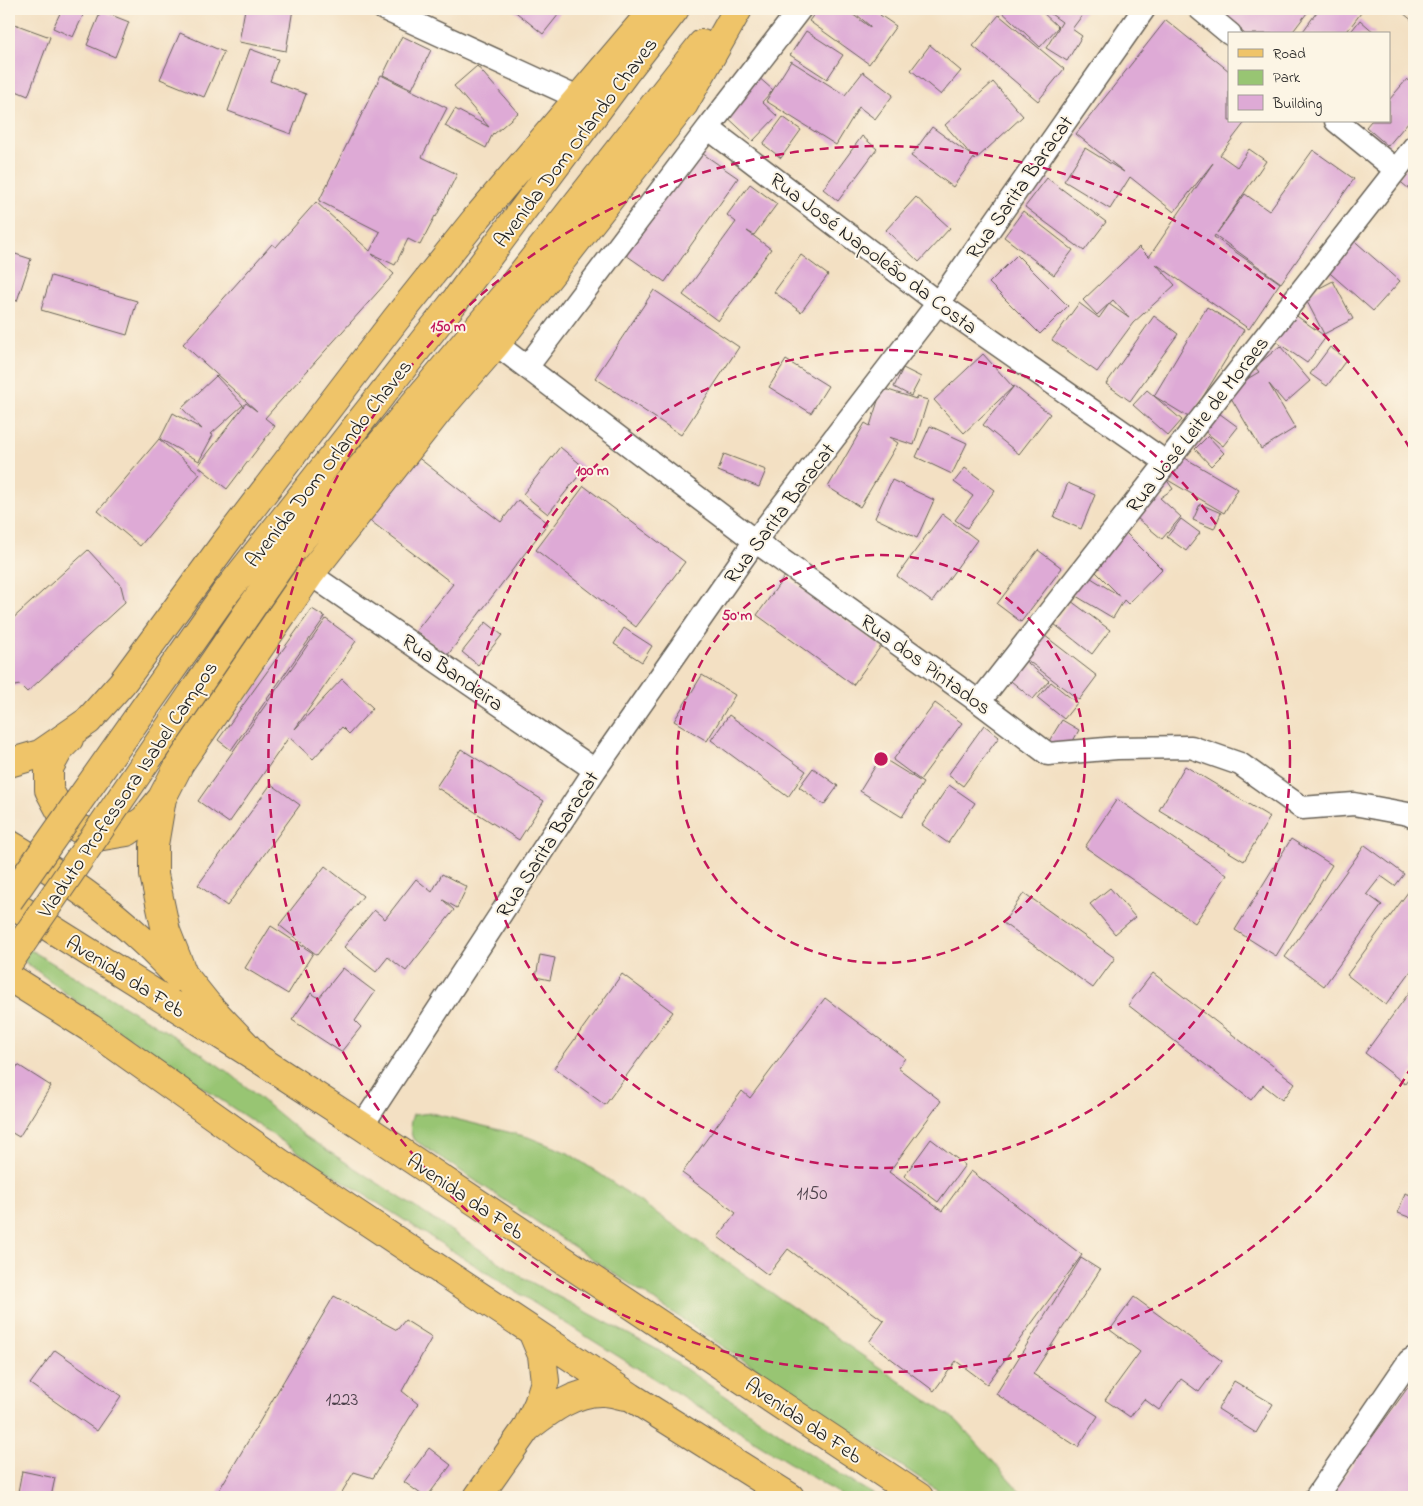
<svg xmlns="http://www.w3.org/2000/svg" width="1423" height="1506" font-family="'Indie Flower',sans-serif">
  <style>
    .green { fill: #98c573; stroke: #5a7048 }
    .building { fill: #deaad6 }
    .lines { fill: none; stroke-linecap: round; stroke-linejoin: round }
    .street-casing { stroke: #676156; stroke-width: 25 }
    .primary-casing { stroke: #676156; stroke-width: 30 }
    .street { stroke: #fff; stroke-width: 22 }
    .primary { stroke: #efc469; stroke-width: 28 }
    .primary-bridge-casing { stroke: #676156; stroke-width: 30; stroke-linecap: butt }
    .primary-bridge { stroke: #efc469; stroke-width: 28 }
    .ring { fill: none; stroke: #c2185b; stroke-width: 2.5; stroke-dasharray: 9 6 }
    .labels { text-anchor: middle; stroke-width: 4; stroke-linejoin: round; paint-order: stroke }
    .number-label { font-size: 19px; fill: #4c404a }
    .street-label { font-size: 21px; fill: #1c1c1c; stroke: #fcf5e5 }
    .centre { fill: #c2185b; stroke: #fcf5e5; stroke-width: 2.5 }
    .ring-label { font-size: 15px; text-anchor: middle; font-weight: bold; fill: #c2185b; stroke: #fcf5e5; stroke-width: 4; stroke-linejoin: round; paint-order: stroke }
  </style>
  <rect width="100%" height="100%" fill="#fcf5e5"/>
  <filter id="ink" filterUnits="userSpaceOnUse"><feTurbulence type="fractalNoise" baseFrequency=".02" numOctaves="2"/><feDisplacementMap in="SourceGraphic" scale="10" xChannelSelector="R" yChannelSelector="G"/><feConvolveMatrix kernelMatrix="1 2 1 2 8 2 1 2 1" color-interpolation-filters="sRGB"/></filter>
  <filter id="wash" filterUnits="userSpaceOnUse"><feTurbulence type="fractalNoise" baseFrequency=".0096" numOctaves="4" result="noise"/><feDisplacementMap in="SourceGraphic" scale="20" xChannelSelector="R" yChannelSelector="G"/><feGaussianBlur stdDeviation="1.12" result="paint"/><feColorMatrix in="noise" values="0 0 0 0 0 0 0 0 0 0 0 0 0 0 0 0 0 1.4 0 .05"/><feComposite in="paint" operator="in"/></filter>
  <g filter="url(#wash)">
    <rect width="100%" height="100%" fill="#f3e0c3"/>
    <path class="green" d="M9,937L192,1047L232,1075L305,1136L527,1280L658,1350L844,1477L878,1497H844L592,1340L307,1158L86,1009L36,970L9,950Z
      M431,1113L528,1137L568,1153L600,1174L957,1421L1017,1488L1027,1497H948L413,1139C410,1130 409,1123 413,1115Z"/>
    <g id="blocks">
      <path class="building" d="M62,9H86L73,37L53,28Z
        M245,9H293L286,51L239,42Z
        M512,9H563L543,34Z
        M818,9H845L870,27V26L850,9H885L880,15L896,26L869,64L809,21Z
        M999,9H1039L1058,27L1040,47Z
        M1044,9H1087L1072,29L1082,36L1067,61L1046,48L1062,22Z
        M1230,9H1310L1291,34H1245L1223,17Z
        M1319,9H1364L1345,34H1301Z
        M1407,9H1414V22L1403,13Z
        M101,11L129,22L115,57L87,45Z
        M999,15L1064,69L1038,101L973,46Z
        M1166,20L1229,71V121H1246L1220,155L1237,167L1249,149L1266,161L1217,233L1245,194L1269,211L1313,150L1354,179L1281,283L1215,235L1214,237L1280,283L1249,329L1156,264L1175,285L1133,323L1097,372L1052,340L1079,303L1099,318L1109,304L1129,318L1113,300L1097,315L1083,300L1139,247L1149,257L1213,163L1174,212L1130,177L1110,209L1064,181L1085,148L1124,172L1076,134Z
        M1360,20L1376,34H1349Z
        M9,22L50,37L28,96L9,88Z
        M806,31L843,55L827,79L790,55Z
        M180,33L224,52L204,97L160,79Z
        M402,36L431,50L412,89L383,75Z
        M930,45L961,71L941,95L911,70Z
        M250,49L278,59L270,81L306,94L291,134L228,111Z
        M791,61L845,95L863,72L893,95L875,119L859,107L836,145L766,101Z
        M477,66L518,113L494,134L493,133L486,148L445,126L455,109L489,127L454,86Z
        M381,75L447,108L422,157L457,174L436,217L435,216L420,245L408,239L395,265L372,254L394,274L265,418L275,426L227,489L198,466L246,403L257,411L183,344L272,244L276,247L316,202L370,251L380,232L319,201Z
        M757,76L773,90L762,102L777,116L753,141L723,113Z
        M1407,79L1414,85V115L1388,146L1366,127L1371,121H1389V100Z
        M993,82L1023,116L975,160L974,158L953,187L911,156L932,127L972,156L945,125Z
        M783,117L801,130L781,158L763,144Z
        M862,136L877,149L838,201L823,189Z
        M696,149L738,178L665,282L623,253Z
        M1414,158V193L1397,179Z
        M1047,178L1106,222L1084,251L1025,207Z
        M750,184L777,204L754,235L747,231L771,249L718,321L683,295L736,222L727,215Z
        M916,197L950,228L919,262L886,230Z
        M1023,211L1073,250L1054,275L1004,237Z
        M1349,236L1400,281L1373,311L1323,267Z
        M9,252L31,259L17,301L9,298Z
        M801,255L828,275L801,312L774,292Z
        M1017,255L1068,306L1040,334L989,283Z
        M51,276L137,301L127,335L41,310Z
        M1333,281L1353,319L1324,334L1304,296Z
        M654,290L739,347L681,435L595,378Z
        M1207,307L1244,330L1190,418L1154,396Z
        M1287,309L1326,337L1307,363L1268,336Z
        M1154,316L1178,334L1130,401L1106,384Z
        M1280,346L1310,381L1285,403L1269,384L1295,428L1261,449L1227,391L1259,372L1255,367Z
        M1330,347L1347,359L1327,386L1310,374Z
        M983,354L1013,387L964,433L934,400Z
        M786,360L828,386L811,413L769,387Z
        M903,368L921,377L911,396L894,387Z
        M216,376L243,405L211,434L213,435L199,461L160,439L173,413L202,429L182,408Z
        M1014,386L1050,414L1019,454L983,425Z
        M882,388L916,399L917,397L928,400L914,445L889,437L898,443L860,507L828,487L865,423L870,426Z
        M1147,390L1182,420L1168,436L1133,405Z
        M1212,408L1238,427L1223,446L1198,426Z
        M930,426L967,443L952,474L916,457Z
        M1208,436L1224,453L1211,466L1195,449Z
        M159,439L200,474L140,546L98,511Z
        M560,447L585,468L548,514L523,494Z
        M724,454L766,470L759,487L718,471Z
        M1178,454L1238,489L1224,513L1166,479L1173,489L1160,498L1181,517L1162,539L1137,518L1156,495L1151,489Z
        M416,456L501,522L518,500L548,523L447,656L416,631L453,584L368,519Z
        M965,468L995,490L967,528L955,520L973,496L954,482Z
        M892,480L934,500L917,538L875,518Z
        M1068,483L1095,495L1081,529L1054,517Z
        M584,486L685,562L636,627L536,550Z
        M1200,504L1221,513L1214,529L1193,520Z
        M942,514L977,540L932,602L897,576Z
        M1181,519L1200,533L1186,551L1167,537Z
        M1125,532L1162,569L1128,604L1124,600L1113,618L1071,593L1083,573L1120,596L1091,567Z
        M88,550L121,586L125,602L27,692L20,685L9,687V622Z
        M1038,550L1062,568L1021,622L997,604Z
        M785,576L881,646L853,685L757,615Z
        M1071,601L1110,630L1092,654L1054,624Z
        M312,609L325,617L231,750L218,740Z
        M326,619L356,641L295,729L342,679L373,708L349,734L342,727L313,759L289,737L229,823L198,801Z
        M486,622L502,635L478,665L462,652Z
        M624,628L652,646L642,662L614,644Z
        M1040,632L1097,676L1079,700L1022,656Z
        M1022,658L1049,681L1033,699L1006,677Z
        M702,675L735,695L707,741L674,721Z
        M1051,682L1077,703L1064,719L1038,698Z
        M935,703L962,723L920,780L893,760Z
        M729,715L806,771L788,797L711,740Z
        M1062,720L1079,730L1067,752L1049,741Z
        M984,725L999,737L963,786L948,775Z
        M461,749L544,801L519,840L436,787Z
        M881,757L923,783L902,817L860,791Z
        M1185,766L1270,817L1244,861L1159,810Z
        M813,768L838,786L824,805L799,787Z
        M271,784L300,805L227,906L198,885Z
        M949,785L975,803L948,843L922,825Z
        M1117,799L1227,875L1195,923L1085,847Z
        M1291,839L1332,865L1276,956L1235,930Z
        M1365,845L1404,874L1395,886L1381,876L1367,894L1382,905L1324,986L1285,957Z
        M325,866L363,896L317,955L279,925Z
        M442,874L467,887L457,908L443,900L454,910L406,971L388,957L376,972L344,947L374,910L385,919L416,879L432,892Z
        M1414,884V967L1386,1005L1347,975Z
        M1110,888L1135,917L1115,934L1090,904Z
        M1024,893L1115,958L1093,988L1003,923Z
        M271,926L313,953L288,994L245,968Z
        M540,955L555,958L550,980L536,977Z
        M343,968L375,992L355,1021L361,1027L341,1052L292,1020L311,993L319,998Z
        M1153,973L1295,1083L1282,1100L1263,1085L1251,1100L1128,1005Z
        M622,974L673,1012L605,1105L554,1068Z
        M1414,986V1071L1405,1084L1365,1053Z
        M825,998L905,1058L898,1068L941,1101L889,1172L942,1211L971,1171L1082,1255L987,1384L956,1361L934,1391L869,1342L884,1321L788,1249L768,1275L718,1237L736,1213L682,1173L742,1091L750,1098Z
        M18,1065L51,1086L19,1137L9,1131V1079Z
        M931,1139L965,1165L938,1202L904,1176Z
        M1405,1193L1414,1196V1219L1398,1213Z
        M1081,1258L1100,1270L1033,1374L1098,1416L1078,1447L996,1394Z
        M334,1296L397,1330L405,1320L432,1337L402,1391L418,1404L373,1478L354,1472L339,1497H215Z
        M1134,1297L1222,1361L1199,1392L1181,1379L1159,1410L1144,1399L1130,1417L1105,1400L1140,1352L1110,1330Z
        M55,1350L121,1396L97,1431L30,1384Z
        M1414,1379V1497H1329Z
        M1234,1381L1273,1404L1256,1433L1218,1409Z
        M429,1448L451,1465L427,1497H425L404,1482Z
        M22,1471L55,1478L51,1497H17Z"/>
    </g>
  </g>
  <g filter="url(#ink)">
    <use href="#blocks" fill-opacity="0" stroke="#676156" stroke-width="1"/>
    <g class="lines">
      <defs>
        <path id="street" d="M384,9L578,98
          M800,9L708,128L938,303L1167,463
          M1200,9L1230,34
          M1336,121L1396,170
          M496,344L755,541L979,702L1048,754L1117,748L1191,747L1240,764L1302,808L1354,804L1408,814L1414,817
          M527,367L708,128
          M310,574L595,770
          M979,702L1414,147
          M362,1126L595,770L755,541L938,303L1144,9
          M1316,1497L1409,1361L1414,1358"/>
        <path id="primary" d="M224,595L455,301L625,73L675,9
          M246,615L284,560L509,290L702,44
          M69,739L60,748L49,768V790L64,818L79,829L103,836L127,832L144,820L162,798
          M9,763L40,754L88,721L122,683L225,543L396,319L475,220L654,9
          M9,844C53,870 106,906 143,941C156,953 167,965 179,977
          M9,902L259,1059L362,1126L919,1497
          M9,977L90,1028L280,1163L631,1397L790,1497
          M259,1059L207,1004L183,974L166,931L154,875V845L162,798L180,763L310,574L444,404L496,344L684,104L738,9
          M527,1428C549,1411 574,1391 603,1392C611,1392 619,1395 626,1396
          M478,1497L526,1429L538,1404L545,1381L542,1355L532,1331"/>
      </defs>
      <use href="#street" class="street-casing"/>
      <use href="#primary" class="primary-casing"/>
      <use href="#street" class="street"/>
      <use href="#primary" class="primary"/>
      <defs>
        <path id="primary-bridge" d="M9,900L224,595
          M9,962L246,615"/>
      </defs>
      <use href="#primary-bridge" class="primary-bridge-casing"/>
      <use href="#primary-bridge" class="primary-bridge"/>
    </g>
  </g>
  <g class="ring">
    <circle cx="881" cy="759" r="204"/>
    <circle cx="881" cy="759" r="409"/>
    <path d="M1412 1066A613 613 0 1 1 1412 452"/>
  </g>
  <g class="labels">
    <g class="number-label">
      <text x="812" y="1199">1150</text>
      <text x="342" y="1405">1223</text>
    </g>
    <g class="street-label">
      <text transform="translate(575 142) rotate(-53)" y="7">Avenida Dom Orlando Chaves</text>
      <text transform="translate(1019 187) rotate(-55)" y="7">Rua Sarita Baracat</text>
      <text transform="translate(874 253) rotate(37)" y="7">Rua José Napoleão da Costa</text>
      <text transform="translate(1197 424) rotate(-52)" y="7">Rua José Leite de Moraes</text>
      <text transform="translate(328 463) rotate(-52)" y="7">Avenida Dom Orlando Chaves</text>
      <text transform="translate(779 513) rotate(-53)" y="7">Rua Sarita Baracat</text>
      <text transform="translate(926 664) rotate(36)" y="7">Rua dos Pintados</text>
      <text transform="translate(453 672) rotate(35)" y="7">Rua Bandeira</text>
      <text transform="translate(127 789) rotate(-56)" y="7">Viaduto Professora Isabel Campos</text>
      <text transform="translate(547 844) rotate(-57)" y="7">Rua Sarita Baracat</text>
      <text transform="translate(126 976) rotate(32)" y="7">Avenida da Feb</text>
      <text transform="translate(466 1196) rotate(34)" y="7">Avenida da Feb</text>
      <text transform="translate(804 1420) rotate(34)" y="7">Avenida da Feb</text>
    </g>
  </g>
  <circle cx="881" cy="759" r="8" class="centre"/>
  <g class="ring-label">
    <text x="448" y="331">150 m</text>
    <text x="592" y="475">100 m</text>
    <text x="737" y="620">50 m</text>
  </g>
  <rect width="1423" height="1506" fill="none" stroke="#fcf5e5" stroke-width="30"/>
  <rect x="1228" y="32" width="162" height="90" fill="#fcf5e5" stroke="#a29e95"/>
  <rect x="1238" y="49" width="25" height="8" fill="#efc469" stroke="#a29e95"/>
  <text x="1273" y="58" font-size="15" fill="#1c1c1c">Road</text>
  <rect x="1238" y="70" width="25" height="15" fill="#98c573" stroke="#a29e95"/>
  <text x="1273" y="82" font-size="15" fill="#1c1c1c">Park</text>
  <rect x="1238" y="95" width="25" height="15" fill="#deaad6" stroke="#a29e95"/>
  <text x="1273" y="108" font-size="15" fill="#1c1c1c">Building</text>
</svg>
